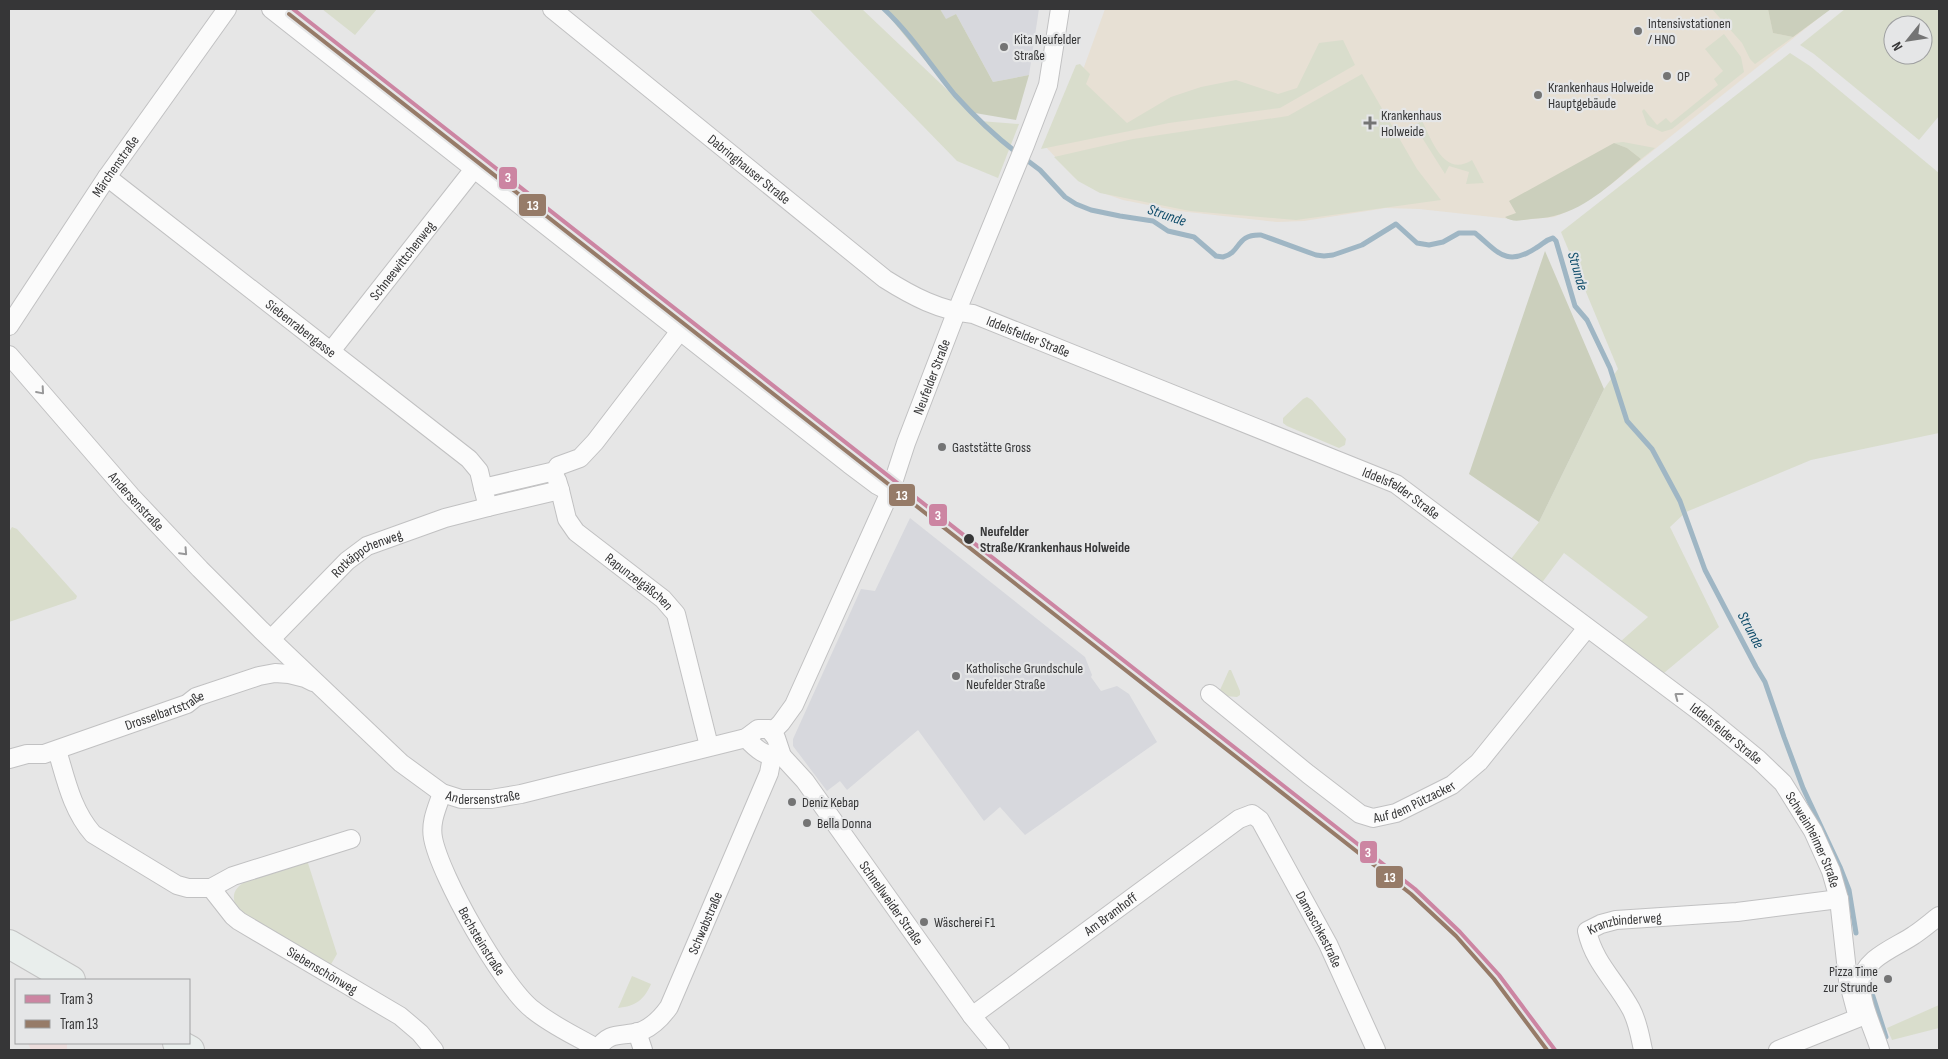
<svg xmlns="http://www.w3.org/2000/svg" width="1948" height="1059" font-family="'Sofia Sans Condensed',sans-serif">
  <style>
    .commercial { fill: #ecdddc }
    .built { fill: #d7d8dd }
    .medical { fill: #e7e0d4 }
    .green { fill: #d9ddcc; fill-rule: evenodd }
    .forest { fill: #cbcfbc }
    .lines { fill: none; stroke-linecap: round; stroke-linejoin: round }
    .stream { stroke: #9fb6c4; stroke-width: 5 }
    .minor-casing { stroke: #c1c1c2; stroke-width: 20 }
    .primary-casing { stroke: #c3c3c3; stroke-width: 30 }
    .minor { stroke: #fbfbfb; stroke-width: 18 }
    .primary { stroke: #e9eeec; stroke-width: 28 }
    .tram-1-casing { stroke: #e5e6e7; stroke-width: 8 }
    .tram-2-casing { stroke: #e5e6e7; stroke-width: 8 }
    .tram-1 { stroke: #cc85a2; stroke-width: 4 }
    .tram-2 { stroke: #967b68; stroke-width: 4 }
    .oneway { stroke: #989899 }
    .poi-dot { fill: #747474; stroke: #e5e6e7; stroke-width: 2 }
    .stop-dot { fill: #363637; stroke: #e5e6e7; stroke-width: 2 }
    .labels { text-anchor: middle; stroke-width: 4.5; stroke-linejoin: round; paint-order: stroke }
    .poi-label { font-size: 14px; fill: #363637; stroke: #e5e6e7; text-anchor: start }
    .street-label { font-size: 14px; fill: #363637; stroke: #e5e6e7 }
    .stop-label { font-size: 14px; font-weight: bold; fill: #363637; stroke: #e5e6e7; text-anchor: start }
    .water-label { font-size: 15px; font-style: italic; fill: #0d4b69; stroke: #e5e6e7 }
    .line-badge { stroke: #e5e6e7; stroke-width: 2 }
    .badge-label { font-size: 14px; text-anchor: middle; font-weight: bold; fill: #fff }
  </style>
  <rect width="100%" height="100%" fill="#e6e6e6"/>
  <path class="commercial" d="M28,1043H67V1050H31Z"/>
  <path class="built" d="M940,9H1039L1029,75L993,82L956,14L946,20Z
    M910,518L1085,657L1092,675L1091,677L1101,691L1117,686L1129,694L1157,742L1025,835L1000,807L984,821L918,730L847,790L840,781L827,791L793,746V739L861,589L875,591Z"/>
  <path class="medical" d="M1105,9H1830L1605,189L1571,210L1554,217L1520,220L1419,209L1386,208L1304,221L1277,222L1179,211L1123,200L1097,191L1074,177L1045,146L1076,77L1084,67Z"/>
  <path class="green" d="M322,9H377L355,35Z
    M809,9H862L980,121L1019,124L998,178L957,161Z
    M1712,9H1768L1773,33L1793,37L1755,64L1750,59L1742,43Z
    M1845,9H1939V116L1919,140L1814,54L1800,45ZM1893,25H1923V55H1893Z
    M1724,34L1741,57L1744,72L1672,129L1662,132L1647,125L1642,111L1644,109L1657,125L1666,118L1671,123L1718,85L1714,79L1723,71L1705,49Z
    M1343,40L1355,65L1280,108L1169,123L1041,149L1076,65L1080,64L1090,74L1086,84L1127,123L1171,97L1201,87L1236,80L1278,94L1297,88L1319,43Z
    M1790,53L1810,66L1939,173V433L1811,460L1686,512L1670,527L1719,627L1664,673L1620,642L1648,617L1564,553L1541,584L1511,559L1539,522L1604,389L1618,369L1561,232Z
    M1362,74L1417,169L1441,200L1296,220L1190,211L1100,193L1078,181L1054,157L1133,139L1288,116Z
    M1422,121C1432,140 1444,178 1472,160L1484,183L1466,184L1469,172L1449,166L1445,174L1414,125Z
    M1623,142L1655,148L1641,159L1627,148L1614,143Z
    M1307,397L1312,400L1346,439L1345,445L1339,448L1287,426L1283,423V418L1303,399Z
    M12,527L17,529L77,596L76,599L9,622V532Z
    M1229,670H1231L1240,691V695L1237,697L1225,696L1220,690Z
    M307,860L337,954L330,966L240,914C231,899 231,890 246,881Z
    M632,976L651,984C644,1000 636,1006 618,1008Z
    M1939,1005V1028L1892,1040L1887,1028Z"/>
  <path class="forest" d="M883,9H940L946,19L956,14L993,82L1029,75L1016,120L975,113L951,92Z
    M1768,9H1831L1793,37L1773,33Z
    M1614,143L1627,148L1641,159C1615,180 1588,208 1554,216C1547,218 1539,218 1531,219C1523,220 1512,223 1505,217L1516,213L1509,201Z
    M1545,251L1604,389L1539,522L1469,474Z"/>
  <g class="lines">
    <path class="stream" d="M884,9C911,34 931,66 955,95C974,116 995,136 1017,153
      M1024,158L1040,170L1065,197L1076,204L1091,210L1120,216L1153,221L1168,231L1194,237L1216,256L1223,257C1242,252 1235,234 1261,235L1316,255L1324,256L1333,255L1362,245L1396,224L1417,243L1429,245L1443,242L1459,233H1475C1497,251 1506,268 1536,248C1543,244 1545,240 1553,238L1556,241L1575,306L1587,320L1610,368L1627,421L1652,449L1680,501L1705,570L1756,667L1765,682L1784,737L1803,788L1840,867L1849,890L1856,933
      M1869,984L1886,1037"/>
    <defs>
      <g id="minor">
        <path d="M271,9L849,464L877,485L890,492"/>
        <path id="s1" d="M552,9L885,279C912,296 940,311 973,314L1396,484L1703,714L1758,759L1783,783L1813,831L1831,871L1839,899L1848,980L1858,1018L1778,1050"/>
        <path id="s2" d="M107,177L469,459L479,471L483,488"/>
        <path id="s3" d="M9,326L107,177L227,9"/>
        <path id="s4" d="M331,351L474,169"/>
        <path id="s5" d="M9,355L131,496L200,569L261,630L401,763L442,793L461,799H491L521,794L746,738L758,729H769L776,738L782,756L805,781L972,1016L1000,1050"/>
        <path id="s6" d="M560,490L567,519L576,532L663,599L676,614L709,746"/>
        <path d="M488,507L560,490L557,480"/>
        <path id="s7" d="M271,639L347,561L367,546L445,518L488,507L483,488L555,471L558,466L580,458L595,442L680,331"/>
        <path id="s8" d="M1210,694L1308,774L1360,814L1373,818L1396,813L1452,785L1479,762L1587,628"/>
        <path id="s9" d="M772,732L781,723L794,705L890,492L906,443L956,313L1025,145L1048,85L1060,9"/>
        <path d="M746,738C756,749 766,758 782,756"/>
        <path id="s10" d="M57,750C66,780 72,810 93,834L177,885L188,888H211L233,916L239,921L400,1016L420,1033L434,1050"/>
        <path id="s11" d="M9,759L27,754H44L187,704L196,697L259,676L275,673L289,674L305,678L313,682"/>
        <path id="s12" d="M442,793C437,808 430,822 433,838C440,876 502,985 532,1009C551,1025 576,1036 598,1049"/>
        <path d="M211,888L233,876L351,839"/>
        <path id="s13" d="M972,1016L1239,819L1252,814L1260,820L1328,944L1376,1050"/>
        <path d="M637,1032L643,1050"/>
        <path id="s14" d="M597,1050C610,1029 623,1038 642,1031C653,1026 662,1017 669,1007L769,773L772,757"/>
        <path id="s15" d="M1643,1050C1640,1036 1638,1022 1631,1009C1616,981 1594,963 1587,931L1601,924L1616,920L1737,912L1839,899"/>
        <path d="M1880,1050C1874,1031 1860,1002 1861,983C1863,958 1897,947 1914,935C1923,929 1931,922 1939,916"/>
      </g>
      <path id="primary" d="M9,944L71,980
        M177,1043L190,1050"/>
    </defs>
    <use href="#minor" class="minor-casing"/>
    <use href="#primary" class="primary-casing"/>
    <use href="#minor" class="minor"/>
    <use href="#primary" class="primary"/>
    <defs>
      <path id="tram-1" d="M293,9L1415,889L1460,932L1499,975L1555,1050"/>
      <path id="tram-2" d="M289,14L1411,894L1456,936L1494,979L1547,1050"/>
    </defs>
    <use href="#tram-1" class="tram-1-casing"/>
    <use href="#tram-2" class="tram-2-casing"/>
    <use href="#tram-1" class="tram-1"/>
    <use href="#tram-2" class="tram-2"/>
  </g>
  <defs><path id="oneway-chevron" d="M-2-3.5L2.5 0L-2 3.5" fill="none" stroke-width="1.6" stroke-linecap="round" stroke-linejoin="round" transform="scale(1.25)"/></defs>
  <g class="oneway">
    <use href="#oneway-chevron" transform="translate(41 391) rotate(49)"/>
    <use href="#oneway-chevron" transform="translate(184 552) rotate(47)"/>
    <use href="#oneway-chevron" transform="translate(1678 696) rotate(-143)"/>
  </g>
  <g class="poi-dot">
    <circle cx="1638" cy="31" r="5"/>
    <circle cx="1004" cy="47" r="5"/>
    <circle cx="1667" cy="76" r="5"/>
    <circle cx="1538" cy="95" r="5"/>
    <path d="M1367.5 115.5h5v5h5v5h-5v5h-5v-5h-5v-5h5z"/>
    <circle cx="942" cy="447" r="5"/>
    <circle cx="956" cy="676" r="5"/>
    <circle cx="792" cy="802" r="5"/>
    <circle cx="807" cy="823" r="5"/>
    <circle cx="924" cy="922" r="5"/>
    <circle cx="1888" cy="979" r="5"/>
  </g>
  <circle class="stop-dot" cx="969" cy="539" r="6"/>
  <g class="labels">
    <g class="poi-label">
      <text x="1648" y="28">Intensivstationen<tspan x="1648" dy="16">/ HNO</tspan></text>
      <text x="1014" y="44">Kita Neufelder<tspan x="1014" dy="16">Straße</tspan></text>
      <text x="1677" y="81">OP</text>
      <text x="1548" y="92">Krankenhaus Holweide<tspan x="1548" dy="16">Hauptgebäude</tspan></text>
      <text x="1381" y="120">Krankenhaus<tspan x="1381" dy="16">Holweide</tspan></text>
      <text x="952" y="452">Gaststätte Gross</text>
      <text x="966" y="673">Katholische Grundschule<tspan x="966" dy="16">Neufelder Straße</tspan></text>
      <text x="802" y="807">Deniz Kebap</text>
      <text x="817" y="828">Bella Donna</text>
      <text x="934" y="927">Wäscherei F1</text>
      <text x="1878" y="976" text-anchor="end">Pizza Time<tspan x="1878" dy="16">zur Strunde</tspan></text>
    </g>
    <g class="street-label">
      <text dy="5" stroke="none"><textPath href="#s3" startOffset="192">Märchenstraße</textPath></text>
      <text dy="5" stroke="none"><textPath href="#s1" startOffset="254">Dabringhauser Straße</textPath></text>
      <text dy="5" stroke="none"><textPath href="#s4" startOffset="115">Schneewittchenweg</textPath></text>
      <text dy="5" stroke="none"><textPath href="#s2" startOffset="246">Siebenrabengasse</textPath></text>
      <text dy="5" stroke="none"><textPath href="#s1" startOffset="584">Iddelsfelder Straße</textPath></text>
      <text dy="5" stroke="none"><textPath href="#s9" startOffset="391">Neufelder Straße</textPath></text>
      <text dy="5" stroke="none"><textPath href="#s1" startOffset="989">Iddelsfelder Straße</textPath></text>
      <text dy="5" stroke="none"><textPath href="#s5" startOffset="194">Andersenstraße</textPath></text>
      <text dy="5" stroke="none"><textPath href="#s7" startOffset="130">Rotkäppchenweg</textPath></text>
      <text dy="5" stroke="none"><textPath href="#s6" startOffset="126">Rapunzelgäßchen</textPath></text>
      <text dy="5" stroke="none"><textPath href="#s11" startOffset="164">Drosselbartstraße</textPath></text>
      <text dy="5" stroke="none"><textPath href="#s1" startOffset="1394">Iddelsfelder Straße</textPath></text>
      <text dy="5" stroke="none"><textPath href="#s5" startOffset="659">Andersenstraße</textPath></text>
      <text dy="5" stroke="none"><textPath href="#s8" startOffset="250">Auf dem Pützacker</textPath></text>
      <text dy="5" stroke="none"><textPath href="#s1" startOffset="1534">Schweinheimer Straße</textPath></text>
      <text dy="5" stroke="none"><textPath href="#s5" startOffset="1169">Schnellweider Straße</textPath></text>
      <text dy="5" stroke="none"><textPath href="#s13" startOffset="172">Am Bramhoff</textPath></text>
      <text dy="5" stroke="none"><textPath href="#s14" startOffset="179">Schwabstraße</textPath></text>
      <text dy="5" stroke="none"><textPath href="#s15" startOffset="172">Kranzbinderweg</textPath></text>
      <text dy="5" stroke="none"><textPath href="#s13" startOffset="480">Damaschkestraße</textPath></text>
      <text dy="5" stroke="none"><textPath href="#s12" startOffset="161">Bechsteinstraße</textPath></text>
      <text dy="5" stroke="none"><textPath href="#s10" startOffset="365">Siebenschönweg</textPath></text>
    </g>
    <g class="stop-label">
      <text x="980" y="536">Neufelder<tspan x="980" dy="16">Straße/Krankenhaus Holweide</tspan></text>
    </g>
    <g class="water-label">
      <text transform="translate(1167 215) rotate(19)" y="5">Strunde</text>
      <text transform="translate(1578 271) rotate(74)" y="5">Strunde</text>
      <text transform="translate(1751 630) rotate(62)" y="5">Strunde</text>
    </g>
  </g>
  <g class="line-badge">
    <rect x="498" y="166" width="20" height="24" rx="5" fill="#cc85a2"/>
    <rect x="518" y="193" width="29" height="24" rx="5" fill="#967b68"/>
    <rect x="888" y="483" width="28" height="24" rx="5" fill="#967b68"/>
    <rect x="928" y="503" width="20" height="24" rx="5" fill="#cc85a2"/>
    <rect x="1359" y="840" width="19" height="24" rx="5" fill="#cc85a2"/>
    <rect x="1375" y="865" width="29" height="24" rx="5" fill="#967b68"/>
  </g>
  <g class="badge-label">
    <text x="508" y="182">3</text>
    <text x="533" y="210">13</text>
    <text x="902" y="500">13</text>
    <text x="938" y="520">3</text>
    <text x="1368" y="857">3</text>
    <text x="1390" y="882">13</text>
  </g>
  <rect width="1948" height="1059" fill="none" stroke="#363637" stroke-width="20"/>
  <rect x="15" y="979" width="175" height="65" fill="#e5e6e7" stroke="#9fa0a1"/>
  <rect x="25" y="995" width="25" height="8" fill="#cc85a2" stroke="#9fa0a1"/>
  <text x="60" y="1004" font-size="15" fill="#363637">Tram 3</text>
  <rect x="25" y="1020" width="25" height="8" fill="#967b68" stroke="#9fa0a1"/>
  <text x="60" y="1029" font-size="15" fill="#363637">Tram 13</text>
  <g transform="translate(1908 40) rotate(240)"><circle r="24" fill="#e5e6e7" stroke="#9fa0a1"/>
  <path d="M0-4L9 19L0 12L-9 19Z" fill="#747474"/>
  <text y="-8" font-size="14" font-weight="bold" text-anchor="middle" fill="#363637">N</text>
  </g>
</svg>
